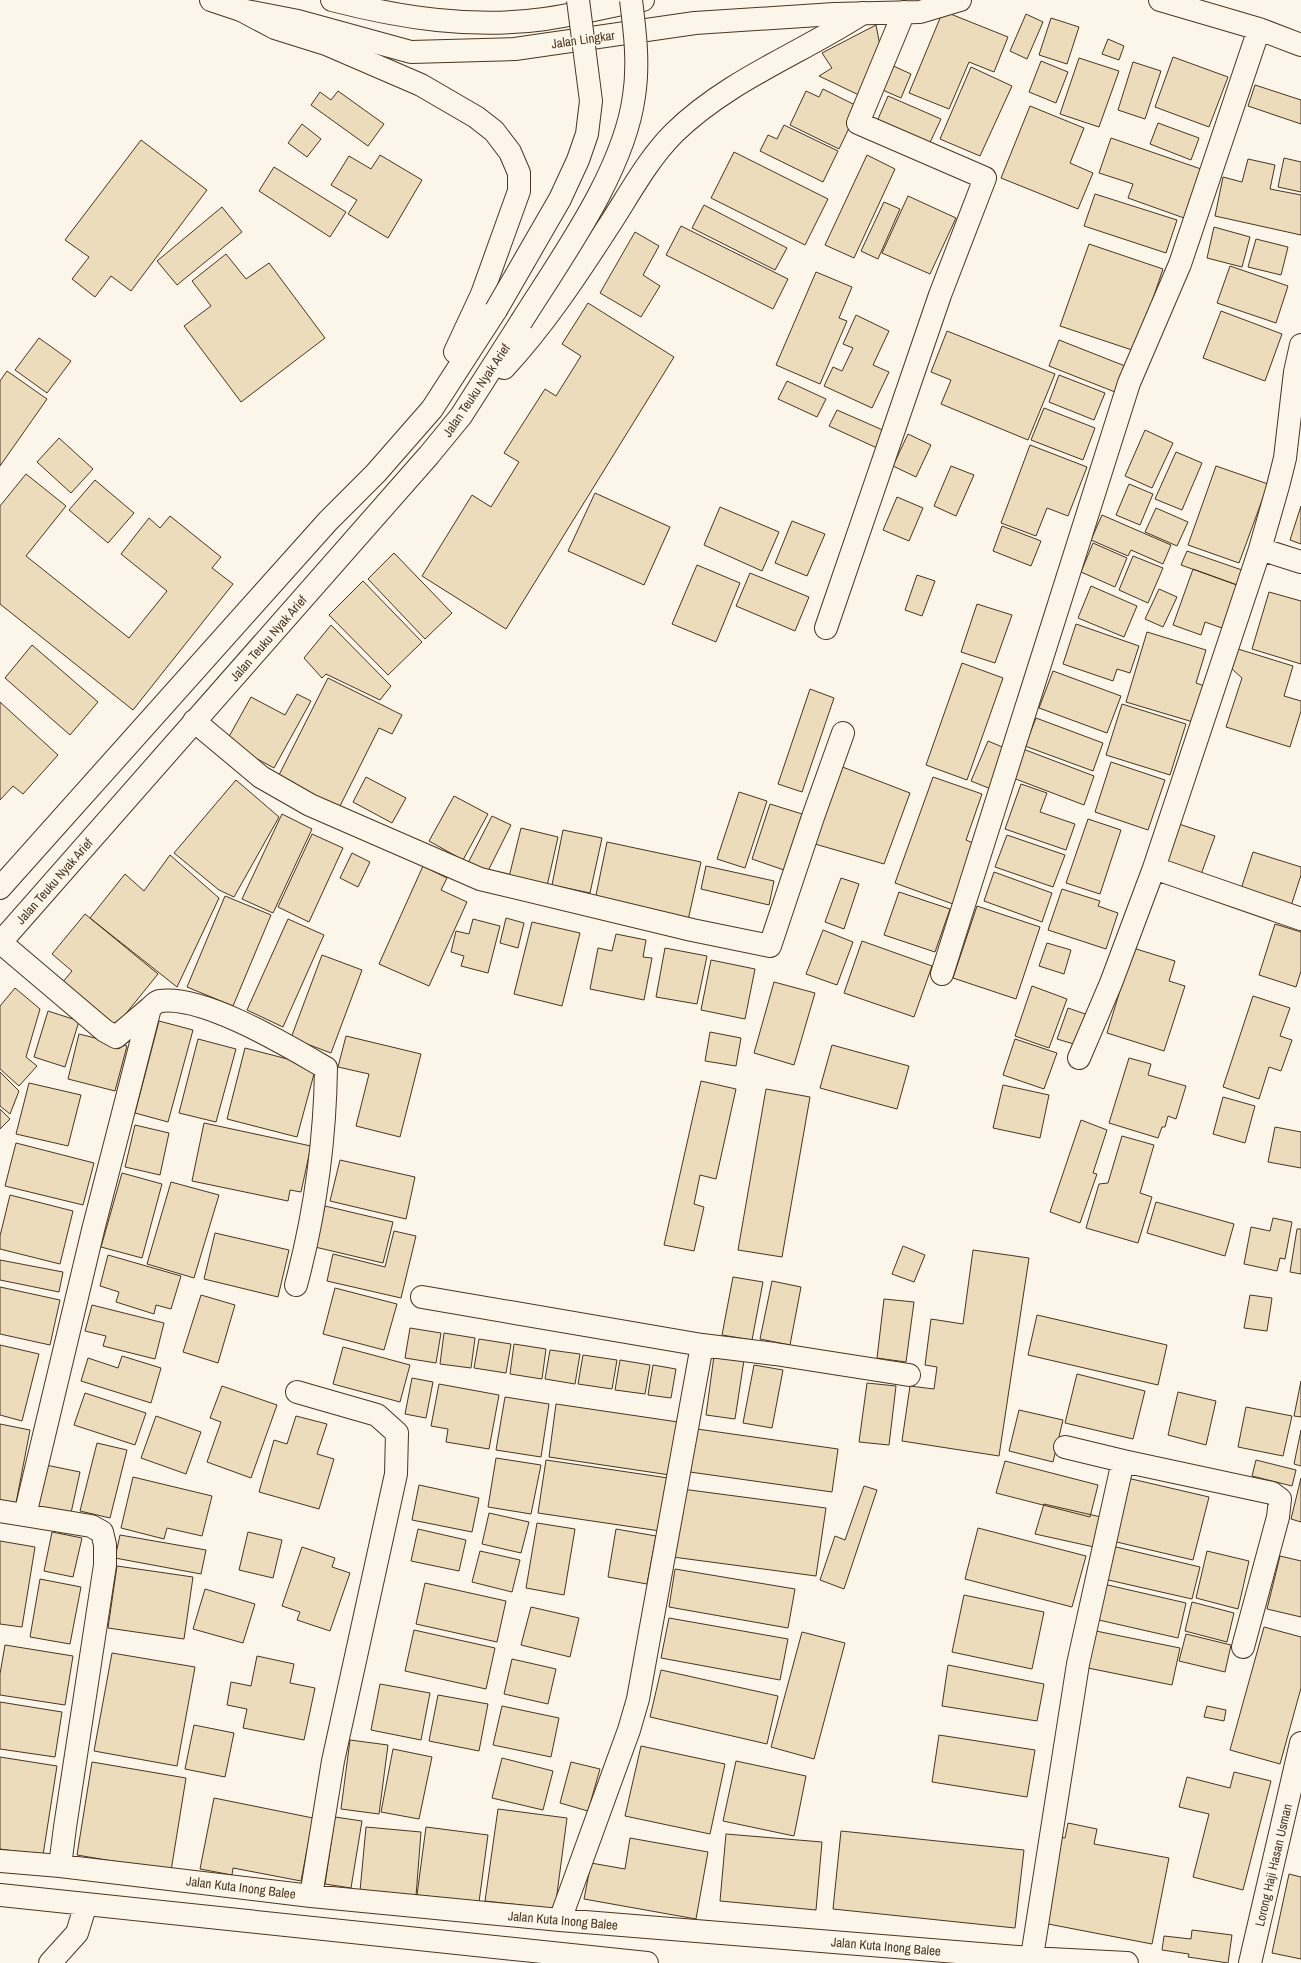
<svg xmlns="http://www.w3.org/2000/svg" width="1301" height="1963" font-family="'Archivo Narrow',sans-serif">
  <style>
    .building { fill: #ecdcbc; stroke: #4a3520 }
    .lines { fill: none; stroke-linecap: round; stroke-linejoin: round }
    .minor-casing { stroke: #4a3520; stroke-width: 24 }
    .major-casing { stroke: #4a3520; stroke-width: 24 }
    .minor { stroke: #fbf6e9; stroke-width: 22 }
    .major { stroke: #fbf6e9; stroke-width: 22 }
    .major-bridge-casing { stroke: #4a3520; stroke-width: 24; stroke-linecap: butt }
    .major-bridge { stroke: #fbf6e9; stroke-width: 22 }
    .labels { text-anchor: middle; stroke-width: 3; stroke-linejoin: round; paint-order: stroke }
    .street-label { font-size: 13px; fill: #4a3520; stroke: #fbf6e9 }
  </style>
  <rect width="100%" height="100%" fill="#fbf6e9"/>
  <path class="building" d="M943,11L1008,37L994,72L969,62L949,109L909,93Z
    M1026,14L1043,22L1027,59L1010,51Z
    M1051,18L1079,27L1067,64L1039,55Z
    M876,25L881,51L861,96L819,76L832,68L822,53Z
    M1108,39L1124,46L1119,60L1102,54Z
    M1173,57L1228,77L1209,127L1155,107Z
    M1079,58L1119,71L1099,127L1060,114Z
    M1041,61L1068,72L1056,103L1029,92Z
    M1133,62L1161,71L1145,119L1118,110Z
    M889,64L911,74L901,98L878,88Z
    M971,67L1012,86L980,156L940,139Z
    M1255,85L1301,100V124L1248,106Z
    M823,89L859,107L839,149L790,125L806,91L819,97Z
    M338,91L384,124L368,146L311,105L320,92L331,100Z
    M888,96L941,119L927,149L875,126Z
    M1030,106L1084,128L1070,163L1093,173L1078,209L1001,178Z
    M1158,123L1199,138L1191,160L1150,144Z
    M302,124L321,139L307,157L288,143Z
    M784,125L838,151L823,182L760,151L768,135L777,139Z
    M1111,138L1201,169L1184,218L1128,198L1133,184L1099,173Z
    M141,140L207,190L131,291L111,276L95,297L72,279L89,257L65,240Z
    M734,152L828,199L805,245L711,198Z
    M380,155L422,180L388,238L348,214L357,200L331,185L349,156L371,169Z
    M867,155L895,169L854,258L825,245Z
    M1284,158L1301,162V192L1278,187Z
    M1248,159L1275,165L1270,189L1301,195V235L1215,216L1223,177L1242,182Z
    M274,167L346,212L330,237L259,191Z
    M1095,194L1177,220L1166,253L1084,226Z
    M908,196L956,218L930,274L882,253Z
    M884,202L900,209L878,259L861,251Z
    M704,205L787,248L775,270L692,228Z
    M222,207L242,232L177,285L157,261Z
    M681,226L788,279L773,309L666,255Z
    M1214,227L1250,237L1242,267L1207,258Z
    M635,232L659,246L643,275L660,286L641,317L600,293Z
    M1256,239L1288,247L1281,275L1248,267Z
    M1089,244L1163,269L1135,351L1060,326Z
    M226,254L246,279L269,263L325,338L241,402L184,326L211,306L192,281Z
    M1230,266L1288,286L1276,323L1217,303Z
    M816,272L852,287L839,318L847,321L820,384L776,365Z
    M588,303L674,357L506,629L422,576L472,495L491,507L519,462L504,453L545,389L556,396L581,356L562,344Z
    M1221,311L1282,334L1265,381L1203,358Z
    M856,315L889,331L873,365L889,372L872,408L824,386L833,367L842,371L853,348L843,344Z
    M947,331L1055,374L1028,440L941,404L951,380L931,372Z
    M39,338L71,361L47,393L15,370Z
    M1059,340L1125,366L1115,392L1049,366Z
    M7,371L47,399L0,466V381Z
    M1059,375L1105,393L1094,420L1049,402Z
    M787,381L826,399L817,417L778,399Z
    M1044,408L1095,428L1083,460L1031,440Z
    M837,410L885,431L877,448L829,426Z
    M1145,430L1173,443L1152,488L1125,476Z
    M908,434L931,445L916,477L893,466Z
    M59,438L93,469L71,493L37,462Z
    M1030,445L1087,467L1068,516L1047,508L1036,536L1001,523Z
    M1176,452L1202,463L1182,510L1155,499Z
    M951,466L974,475L956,516L934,506Z
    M1216,466L1268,484L1239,563L1188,545Z
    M26,474L66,506L26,556L129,638L167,591L121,554L149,518L160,528L170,516L221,557L212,568L233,584L133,710L0,604V506Z
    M95,480L134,513L108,543L69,510Z
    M1129,484L1153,494L1140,525L1116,515Z
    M595,493L670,527L644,585L568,551Z
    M897,497L923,508L909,541L883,530Z
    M1301,506V544L1290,540Z
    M720,507L779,532L762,571L704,545Z
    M1156,508L1188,522L1177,546L1145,532Z
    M1102,515L1171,545L1163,564L1131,550L1128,556L1091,540Z
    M792,521L825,534L807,576L775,563Z
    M1002,526L1041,541L1031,566L993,551Z
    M1093,543L1127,558L1115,587L1081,572Z
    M1187,551L1242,570L1237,585L1181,565Z
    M394,553L452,613L425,639L368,579Z
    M1133,556L1163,568L1148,603L1119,590Z
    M697,565L740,583L716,642L672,624Z
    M1193,569L1237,585L1222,628L1205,622L1201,635L1173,625Z
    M750,573L809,597L795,631L736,606Z
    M917,575L935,581L922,616L905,610Z
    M363,581L422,642L388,675L329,615Z
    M1091,586L1137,606L1124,637L1078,618Z
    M1159,589L1177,597L1163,627L1145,619Z
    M1269,592L1301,601V664L1252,649Z
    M977,604L1012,615L995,663L961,652Z
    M1076,624L1139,646L1130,673L1117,669L1113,681L1063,664Z
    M331,625L391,686L380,700L326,674L322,678L304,658Z
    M1147,632L1206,650L1196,683L1213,689L1203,725L1126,702Z
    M32,645L98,702L70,735L5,678Z
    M1238,649L1293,666L1284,696L1301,701V711L1290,747L1226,727L1242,678L1232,669Z
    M962,663L1003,678L967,780L926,765Z
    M1053,671L1121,696L1107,733L1039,708Z
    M328,678L402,715L392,734L379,728L339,808L278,777Z
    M810,689L834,698L802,792L778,784Z
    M297,694L311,701L274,768L226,742L251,697L285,715Z
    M0,702L58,755L23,794L13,786L0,800Z
    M1122,704L1186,724L1170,775L1106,755Z
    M1036,718L1103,743L1093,771L1025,746Z
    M988,741L1007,749L991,789L971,781Z
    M1023,749L1094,776L1084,805L1013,778Z
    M1111,762L1165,780L1148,830L1095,812Z
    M840,766L910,793L884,864L815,844Z
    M366,777L406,798L392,823L353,802Z
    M933,777L982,794L966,840L975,844L953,904L895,883Z
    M236,780L279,817L234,897L219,890L174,853Z
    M1021,784L1047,793L1040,812L1075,824L1066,850L1005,829Z
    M739,792L767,801L745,868L717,859Z
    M454,796L488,814L463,860L429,841Z
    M770,804L802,814L784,870L752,859Z
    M282,814L312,829L273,913L242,899Z
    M492,816L511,825L487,873L468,863Z
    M1088,819L1121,830L1100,894L1066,883Z
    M1179,824L1215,836L1200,877L1164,865Z
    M521,828L558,837L547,886L509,877Z
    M563,830L602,838L590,893L552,885Z
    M312,834L343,848L309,922L278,907Z
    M1007,835L1065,855L1053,887L995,867Z
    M607,842L701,862L688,920L595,900Z
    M1253,852L1301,867V875L1291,906L1241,889Z
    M352,853L370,862L358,887L340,878Z
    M170,855L219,898L177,987L90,918L125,874L144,891Z
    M423,866L447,878L441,890L467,902L429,986L379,964Z
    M706,866L774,881L769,905L701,889Z
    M994,872L1052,893L1042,922L984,901Z
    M841,878L859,884L844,929L825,922Z
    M1062,889L1100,901L1098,906L1118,913L1106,949L1048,930Z
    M899,892L950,909L935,952L884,935Z
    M225,896L271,915L233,1006L187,987Z
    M977,906L1040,927L1016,999L953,978Z
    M85,914L158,974L115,1027L62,983L72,971L52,954Z
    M506,918L524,923L518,948L500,943Z
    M288,919L324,935L283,1027L247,1010Z
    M473,919L500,926L488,973L461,966L464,956L451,952L456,931L469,934Z
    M532,922L580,933L562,1006L514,994Z
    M1275,924L1301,932V971L1296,987L1259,975Z
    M823,930L853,942L837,985L806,974Z
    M616,934L646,940L643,957L652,958L644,1000L590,989L598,948L612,951Z
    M862,941L932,966L914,1017L844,993Z
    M1047,943L1071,950L1064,974L1039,966Z
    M665,948L707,956L697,1004L656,997Z
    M1133,948L1175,961L1169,981L1185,986L1164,1051L1107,1033Z
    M322,955L362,970L331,1053L291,1038Z
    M711,960L755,969L745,1019L701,1010Z
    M774,982L815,993L794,1065L754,1053Z
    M1032,986L1067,999L1049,1048L1015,1036Z
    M15,988L40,1009L26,1057L37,1066L19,1086L0,1069V1006Z
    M1253,996L1290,1008L1280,1036L1292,1040L1281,1071L1269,1067L1259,1099L1223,1087Z
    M1068,1008L1088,1015L1077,1045L1057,1039Z
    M48,1011L79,1021L65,1067L34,1057Z
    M159,1021L193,1030L168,1122L135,1113Z
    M710,1032L741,1038L736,1066L705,1061Z
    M79,1034L127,1046L115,1091L68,1079Z
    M346,1036L421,1054L400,1137L356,1126L369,1074L338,1067Z
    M198,1039L236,1049L216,1122L179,1113Z
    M1015,1039L1057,1053L1044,1089L1003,1075Z
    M832,1045L909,1066L897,1109L820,1088Z
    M245,1048L299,1062L314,1074L297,1137L227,1119Z
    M1129,1058L1151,1064L1148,1075L1186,1086L1176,1119L1168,1116L1165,1127H1162L1158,1138L1109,1123Z
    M0,1072L19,1091L10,1114L0,1106Z
    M701,1081L736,1089L716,1179L700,1175L694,1204L704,1207L694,1251L664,1245Z
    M29,1083L81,1095L68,1146L16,1134Z
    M1003,1085L1049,1095L1040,1138L993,1128Z
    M766,1089L810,1097L782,1257L738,1250Z
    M1223,1097L1255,1106L1245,1143L1213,1134Z
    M0,1109L10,1119L0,1129Z
    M1081,1120L1107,1130L1093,1173L1097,1174L1080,1223L1050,1212Z
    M204,1123L311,1146L301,1192L290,1190L288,1201L192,1181Z
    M135,1125L169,1133L160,1175L125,1167Z
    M1275,1127L1301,1132V1168L1268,1162Z
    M1122,1136L1154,1145L1140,1193L1152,1197L1138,1243L1086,1228L1099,1184L1108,1183Z
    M16,1143L94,1163L83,1205L5,1186Z
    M340,1160L415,1177L406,1219L330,1201Z
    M122,1173L162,1184L142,1258L101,1247Z
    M171,1182L219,1195L194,1278L147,1264Z
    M10,1195L73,1211L60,1264L0,1249V1236Z
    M1156,1202L1234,1224L1225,1256L1147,1233Z
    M325,1206L393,1222L383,1263L315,1247Z
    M1273,1218L1292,1222L1285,1259L1280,1258L1277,1271L1244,1264L1251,1227L1270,1231Z
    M1297,1229H1301V1274L1290,1272Z
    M394,1231L416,1236L401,1298L327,1281L333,1254L385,1267Z
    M215,1233L289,1250L278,1297L204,1279Z
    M903,1246L925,1255L914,1282L892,1274Z
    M973,1250L1029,1258L999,1456L902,1441L910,1386L934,1389L937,1367L925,1365L931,1319L963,1324Z
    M108,1255L181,1276L171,1309L156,1305L154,1314L116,1302L119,1292L100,1286Z
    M0,1260L63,1272L59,1292L0,1280Z
    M733,1277L763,1282L752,1340L722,1335Z
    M772,1281L801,1287L790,1345L760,1339Z
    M0,1287L60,1300L50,1345L0,1334Z
    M335,1288L397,1304L384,1350L323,1334Z
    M201,1295L235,1305L218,1363L183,1352Z
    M1250,1295L1272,1298L1267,1331L1244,1328Z
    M884,1299L914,1302L906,1362L877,1358Z
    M92,1305L164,1323L155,1359L103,1346L106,1336L85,1331Z
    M1037,1315L1167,1345L1158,1385L1028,1355Z
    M410,1328L441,1333L436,1363L405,1358Z
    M444,1333L475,1338L471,1368L440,1364Z
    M479,1339L511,1344L506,1373L474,1368Z
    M514,1344L546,1349L542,1379L510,1374Z
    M0,1345L39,1354L22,1421L0,1415Z
    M343,1347L410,1365L400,1402L333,1384Z
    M550,1350L580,1354L575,1384L545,1379Z
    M583,1355L617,1360L612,1389L578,1384Z
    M122,1356L161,1368L151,1403L81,1381L88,1358L118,1368Z
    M714,1356L744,1360L735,1419L706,1415Z
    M620,1360L650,1365L645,1394L615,1390Z
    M653,1365L676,1369L671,1398L648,1395Z
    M754,1365L783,1370L772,1428L743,1423Z
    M1077,1374L1145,1391L1133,1439L1065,1423Z
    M412,1378L433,1382L426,1418L405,1414Z
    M1301,1381V1417L1294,1416Z
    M867,1383L896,1386L889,1445L859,1442Z
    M439,1384L499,1395L489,1449L446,1442L448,1429L431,1426Z
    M222,1386L277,1405L251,1478L207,1462L221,1422L210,1418Z
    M1178,1392L1216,1401L1206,1445L1168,1435Z
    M85,1393L146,1413L135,1445L74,1425Z
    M505,1397L549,1404L541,1457L496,1450Z
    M556,1404L678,1422L670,1475L549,1457Z
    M1246,1407L1292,1416L1283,1456L1238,1447Z
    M1019,1410L1063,1420L1053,1462L1009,1451Z
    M156,1416L201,1432L186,1474L141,1458Z
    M296,1416L327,1424L317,1454L334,1459L319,1509L259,1492L274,1440L287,1444Z
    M0,1424L30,1430L16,1503L0,1500Z
    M697,1429L838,1449L832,1492L690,1472Z
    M1301,1430V1466L1294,1464Z
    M97,1443L127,1450L110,1518L80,1511Z
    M496,1458L541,1465L531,1514L488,1507Z
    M546,1460L668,1478L660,1531L538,1513Z
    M1256,1460L1296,1470L1292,1486L1252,1476Z
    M1005,1461L1098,1485L1090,1517L996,1493Z
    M46,1465L80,1472L71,1513L37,1506Z
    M133,1477L212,1496L202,1536L167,1528L164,1539L121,1528Z
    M1123,1477L1209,1497L1193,1560L1108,1540Z
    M1301,1478V1522L1291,1519Z
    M419,1485L479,1498L472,1532L412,1520Z
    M864,1486L877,1490L844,1589L820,1580L835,1536L845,1540Z
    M682,1489L826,1508L816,1576L673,1557Z
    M1044,1504L1101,1517L1094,1547L1035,1534Z
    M489,1513L529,1522L521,1553L482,1544Z
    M537,1523L575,1529L564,1595L526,1588Z
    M978,1528L1086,1556L1072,1607L965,1579Z
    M418,1529L466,1540L459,1571L411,1561Z
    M616,1529L656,1536L647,1584L608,1577Z
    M52,1532L82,1538L73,1577L44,1571Z
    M248,1532L282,1540L273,1578L239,1570Z
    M120,1535L206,1550L201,1574L115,1558Z
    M0,1541L35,1547L22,1627L0,1624Z
    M1112,1546L1200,1567L1192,1599L1104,1579Z
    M302,1547L335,1558L332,1567L350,1573L330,1631L297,1620L300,1612L282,1606Z
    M480,1551L520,1560L512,1592L472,1582Z
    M1207,1551L1249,1561L1238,1609L1196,1598Z
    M1280,1556L1301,1561V1617L1267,1609Z
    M117,1566L193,1577L184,1639L108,1628Z
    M675,1569L795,1589L788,1628L669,1607Z
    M40,1579L81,1587L70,1644L30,1637Z
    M425,1583L506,1601L497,1642L416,1624Z
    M1099,1583L1186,1603L1178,1638L1090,1618Z
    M205,1589L255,1604L243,1643L193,1629Z
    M964,1595L1044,1612L1032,1669L952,1652Z
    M1192,1602L1234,1613L1227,1642L1185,1631Z
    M531,1607L579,1618L570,1657L521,1645Z
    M669,1618L788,1639L780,1680L661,1658Z
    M1264,1627L1301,1637V1688L1280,1764L1230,1750Z
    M414,1630L495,1648L486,1689L405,1671Z
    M1091,1630L1180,1648L1172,1685L1083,1667Z
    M802,1632L845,1643L814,1759L771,1747Z
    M1186,1634L1231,1645L1225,1672L1179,1661Z
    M5,1645L73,1656L65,1705L0,1695V1674Z
    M112,1653L195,1667L177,1766L94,1751Z
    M257,1656L294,1664L290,1683L315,1688L304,1740L243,1728L247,1709L227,1705L231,1682L251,1686Z
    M512,1659L556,1669L548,1704L504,1694Z
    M948,1665L1044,1684L1037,1721L942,1706Z
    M661,1670L778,1696L767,1744L650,1717Z
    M380,1684L430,1693L421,1740L371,1730Z
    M438,1695L488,1704L479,1751L429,1741Z
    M0,1702L62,1712L55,1757L0,1749Z
    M502,1706L559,1718L551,1757L493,1745Z
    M1207,1706L1226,1710L1224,1721L1204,1717Z
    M194,1725L234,1733L225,1777L185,1769Z
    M939,1735L1035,1750L1027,1797L932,1782Z
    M350,1740L388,1745L379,1814L341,1809Z
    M641,1746L725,1764L710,1834L625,1816Z
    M393,1749L432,1757L419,1819L381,1812Z
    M0,1757L57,1766L43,1855L0,1849Z
    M502,1758L553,1771L543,1810L492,1798Z
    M736,1761L806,1776L794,1836L723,1821Z
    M92,1762L186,1778L171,1871L77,1855Z
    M571,1762L600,1769L588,1811L560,1803Z
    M1234,1772L1271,1781L1243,1890L1193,1877L1209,1814L1179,1807L1187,1777L1230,1788Z
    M214,1798L313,1818L301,1881L233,1868L232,1875L200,1869Z
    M498,1809L567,1818L555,1909L485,1901Z
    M335,1817L362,1821L351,1888L325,1884Z
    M1068,1823L1097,1829L1094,1844L1169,1858L1152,1944L1043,1923L1060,1837L1065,1838Z
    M366,1827L421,1832L416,1896L360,1891Z
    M426,1827L488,1835L479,1902L417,1895Z
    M841,1831L1024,1850L1015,1928L833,1909Z
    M726,1834L822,1842L816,1910L720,1901Z
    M630,1838L708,1852L696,1919L584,1899L591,1863L625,1869Z
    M1289,1874L1301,1877V1959L1272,1953Z
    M1192,1930L1232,1935L1228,1963L1188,1957L1189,1954L1162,1950L1164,1936L1191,1939Z"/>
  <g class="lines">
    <defs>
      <path id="minor" d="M211,0L241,10L298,21L411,52L515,49L695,23L834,14L920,12L960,0
        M332,0C401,18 473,29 545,19C578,14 610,6 643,0
        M1160,0L1259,29L1301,45
        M1301,345L1295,372L1285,458L1278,486L1260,549L1154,868L1301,919
        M1260,549L1301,562
        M826,628L940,295L985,178L858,123L904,12
        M194,721L261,777L310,805L480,879L692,930L770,946L813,817L843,733
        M0,942L105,1031L116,1037L150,1008
        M942,974L1129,383L1180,264L1259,29
        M1079,1058L1111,983L1154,868
        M422,1297L702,1345
        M297,1392L377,1415L397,1433L396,1474L333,1761L311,1896
        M1123,1461L1272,1493L1280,1499L1278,1517L1243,1647
        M0,1511L91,1526L102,1532L105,1545V1565L65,1827L60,1866
        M25,1515L93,1230L150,1008C153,1005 157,1001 160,1001C204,995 288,1046 326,1068C325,1141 315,1214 296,1285
        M0,1861L60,1866L311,1896L560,1920L1031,1958L1127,1963
        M0,1895L647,1963
        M560,1920L629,1730L638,1699L702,1345L775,1354L909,1375
        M50,1963L77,1933L86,1904
        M1031,1963L1078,1664L1123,1461L1065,1447
        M1250,1963L1301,1743"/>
      <path id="major" d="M241,10L275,28L326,44L421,85L476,117L494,131L510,152L519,173V191L482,294L455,352
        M504,368C543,326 575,278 606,230C628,197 646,161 674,133C728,80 800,54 863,13
        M0,888L328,521L376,473L432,409L496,310
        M0,943L429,455L461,416L521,322"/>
    </defs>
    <use href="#minor" class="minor-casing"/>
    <use href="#major" class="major-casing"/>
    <use href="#minor" class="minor"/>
    <use href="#major" class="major"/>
    <defs>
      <path id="major-bridge" d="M496,310L560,199L578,160L587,134L591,101L578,0
        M521,322C561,258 624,172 634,96C639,64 635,32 631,0"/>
    </defs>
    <use href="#major-bridge" class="major-bridge-casing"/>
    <use href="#major-bridge" class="major-bridge"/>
  </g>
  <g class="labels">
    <g class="street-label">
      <text transform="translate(583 39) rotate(-8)" y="5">Jalan Lingkar</text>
      <text transform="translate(476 390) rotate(-56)" y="5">Jalan Teuku Nyak Arief</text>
      <text transform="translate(268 638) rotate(-49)" y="5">Jalan Teuku Nyak Arief</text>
      <text transform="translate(54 881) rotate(-49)" y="5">Jalan Teuku Nyak Arief</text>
      <text transform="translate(1273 1865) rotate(-77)" y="5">Lorong Haji Hasan Usman</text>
      <text transform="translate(241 1887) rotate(7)" y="5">Jalan Kuta Inong Balee</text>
      <text transform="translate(563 1920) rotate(5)" y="5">Jalan Kuta Inong Balee</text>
      <text transform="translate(886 1946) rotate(5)" y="5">Jalan Kuta Inong Balee</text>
    </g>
  </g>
</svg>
